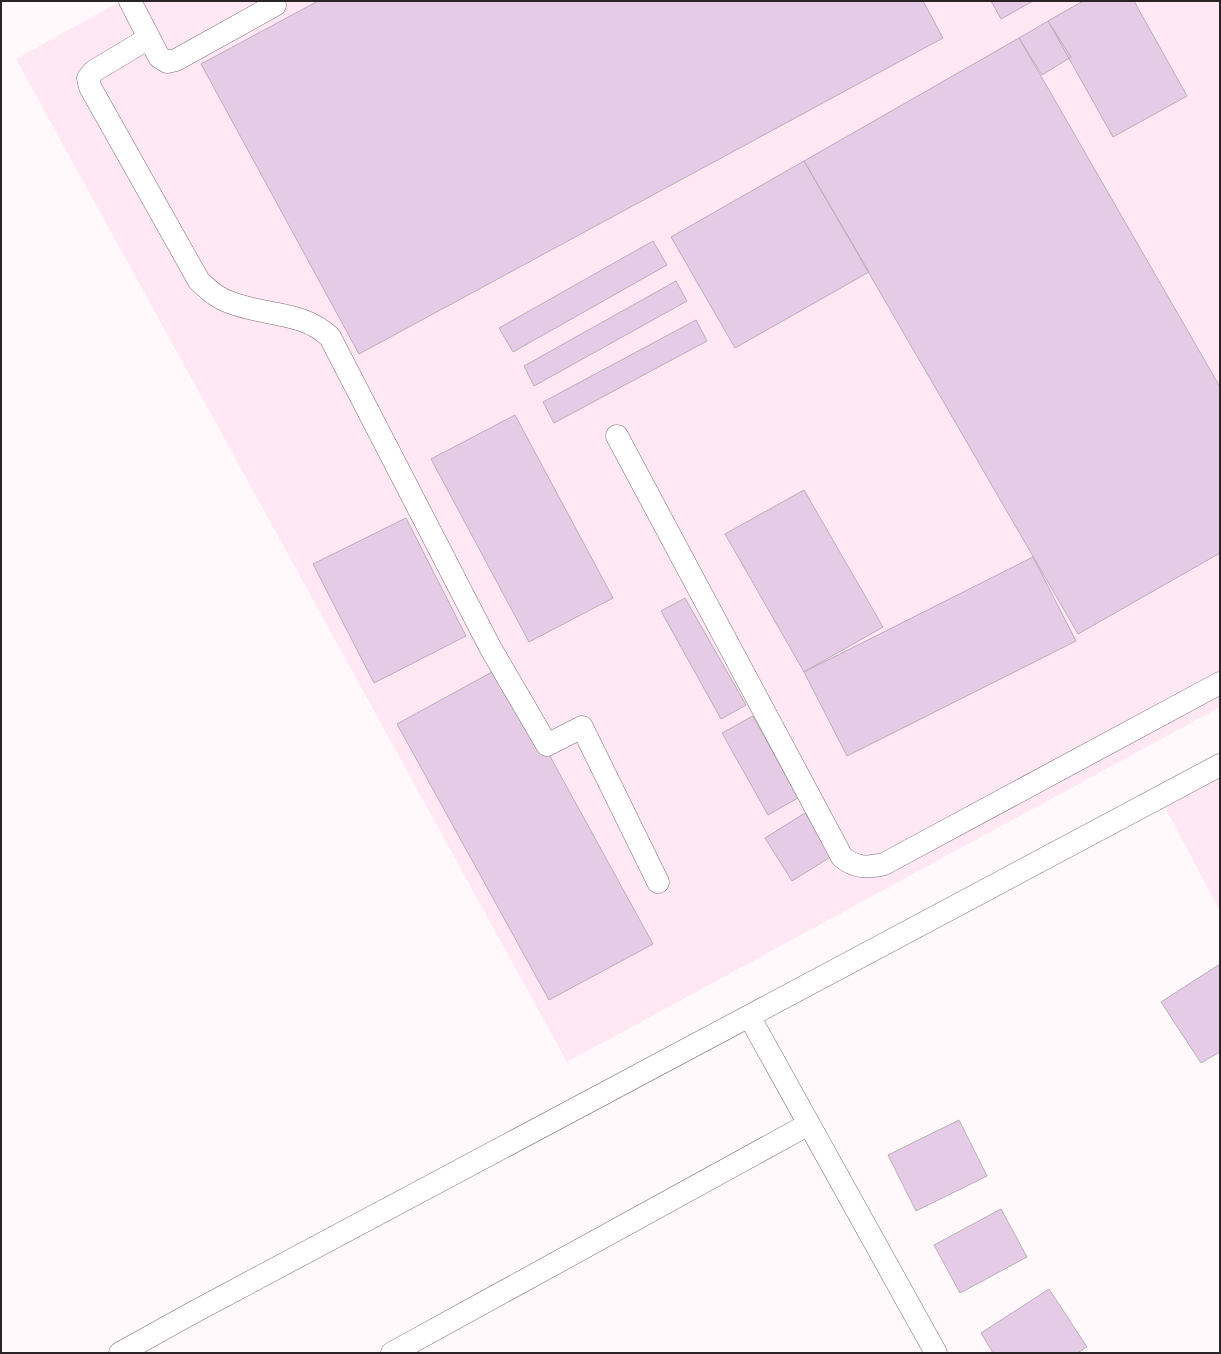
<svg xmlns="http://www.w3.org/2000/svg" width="1221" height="1354" font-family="Poppins,sans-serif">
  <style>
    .built { fill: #ffe7f3 }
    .building { fill: #e6cbe7; stroke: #b9aeb9 }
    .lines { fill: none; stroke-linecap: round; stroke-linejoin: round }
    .minor-casing { stroke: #7a6d74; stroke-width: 23 }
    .minor { stroke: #fff; stroke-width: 22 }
  </style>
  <rect width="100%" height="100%" fill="#fff9fc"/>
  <path class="built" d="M121,1H1220V707L567,1062L16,59Z
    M1220,769V911L1161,800Z"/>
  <path class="building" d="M318,1H923L943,38L359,354L201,64Z
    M991,1H1033L1001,19Z
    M1083,1H1134L1187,96L1113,137L1048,21Z
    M1048,21L1071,57L1042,75L1019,38Z
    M1019,38L1220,387V553L1078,634L804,161Z
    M804,161L869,272L735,348L671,237Z
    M653,241L667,265L513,352L499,328Z
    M676,281L687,301L534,386L524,366Z
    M696,320L707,341L554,423L543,402Z
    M515,415L613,598L529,642L431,459Z
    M804,490L883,627L804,672L725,534Z
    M406,518L466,636L374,683L313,564Z
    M1033,557L1076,641L847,756L804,672Z
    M685,598L746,705L721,719L661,611Z
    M501,667L653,944L549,1000L397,724Z
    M753,716L798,798L768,815L722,733Z
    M805,813L832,856L792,881L765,838Z
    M1220,964V1052L1201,1063L1161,1002Z
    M959,1120L987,1176L916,1211L888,1155Z
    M1001,1209L1027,1257L960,1293L934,1245Z
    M1049,1289L1087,1347L1077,1353H993L981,1333Z"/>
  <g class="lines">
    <defs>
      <path id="minor" d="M130,1L159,57L167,62L176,60L275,5
        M149,38L94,71L88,78L90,87L199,281C209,290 218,299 232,303C266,316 302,311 330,337L491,649L547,745L582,727L658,882
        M617,436L842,857C855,868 868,868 884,864L1220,683
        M749,1016L936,1353
        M120,1353L194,1312L1220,765
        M392,1353L809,1124"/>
    </defs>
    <use href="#minor" class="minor-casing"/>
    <use href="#minor" class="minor"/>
  </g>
  <rect width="1221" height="1354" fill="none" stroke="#2a2427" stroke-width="4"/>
</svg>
